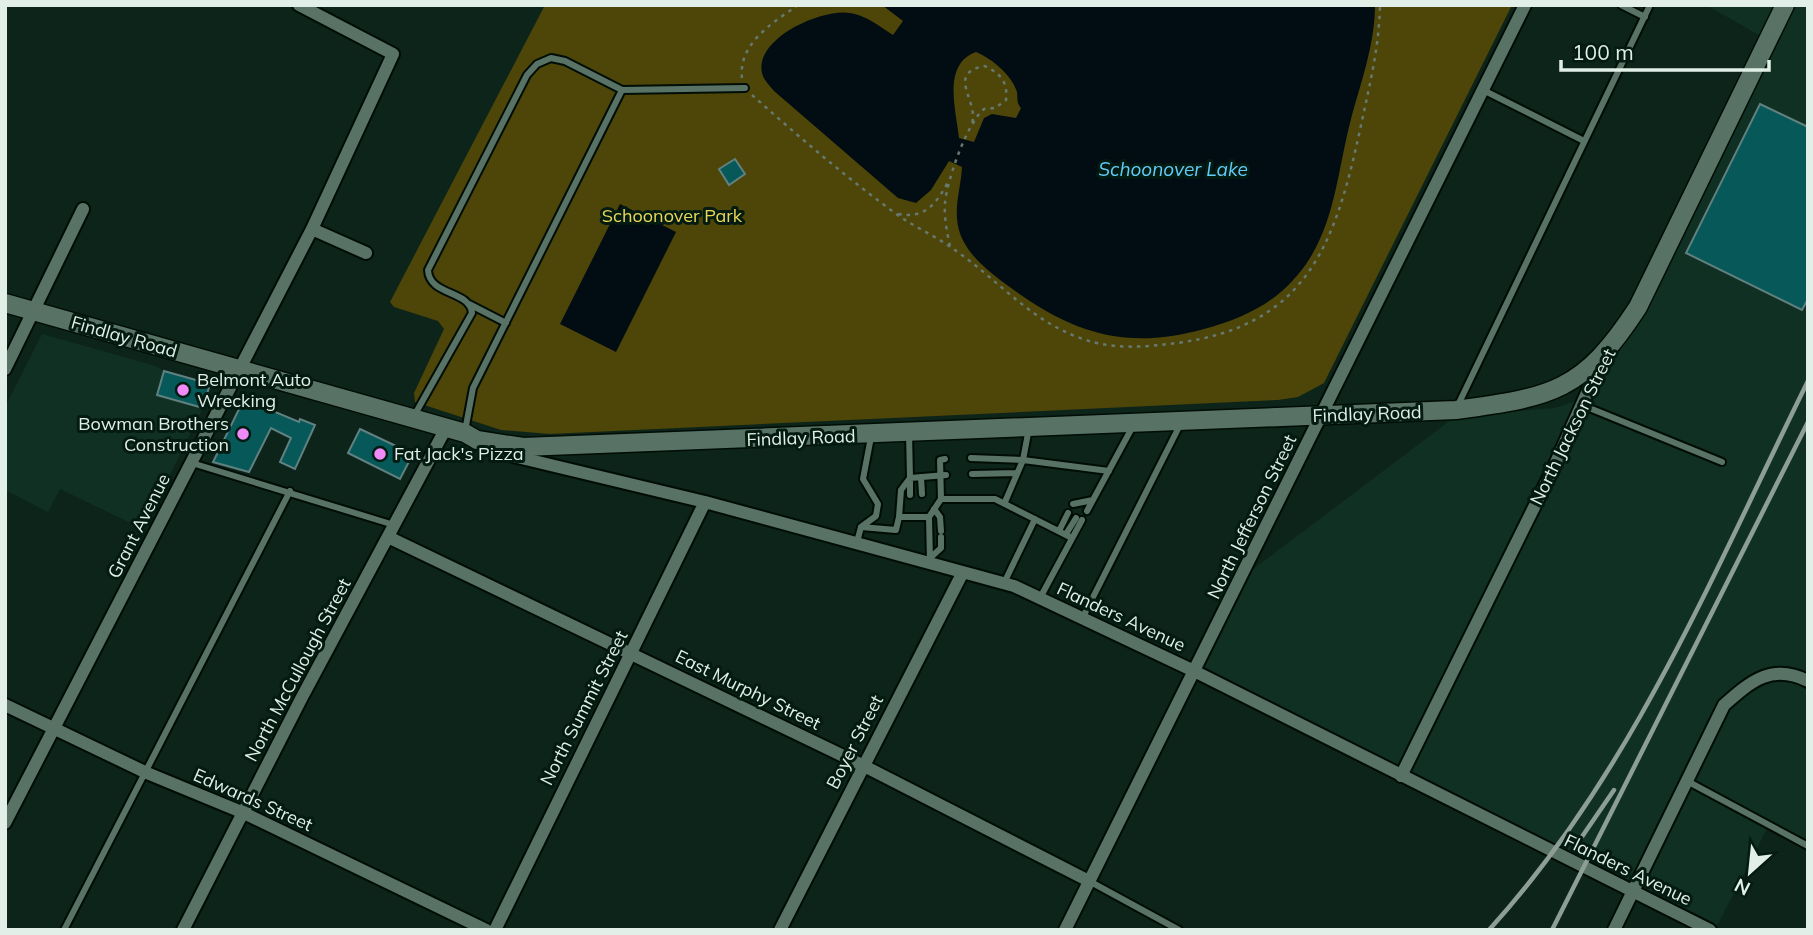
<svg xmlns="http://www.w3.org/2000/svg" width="1813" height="935" font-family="Mulish,sans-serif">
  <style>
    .built { fill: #103023 }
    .green { fill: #4e4508 }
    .water { fill: #020d13; fill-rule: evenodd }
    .building { fill: #065859; stroke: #618080; stroke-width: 2 }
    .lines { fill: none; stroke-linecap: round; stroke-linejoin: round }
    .service-casing { stroke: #000d06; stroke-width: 10 }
    .minor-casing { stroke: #000d06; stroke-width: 16 }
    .secondary-casing { stroke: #000d06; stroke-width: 21 }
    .path { stroke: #667970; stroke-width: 2.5; stroke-dasharray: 3.5 5; stroke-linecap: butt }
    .service { stroke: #597266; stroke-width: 6 }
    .minor { stroke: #597266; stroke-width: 12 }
    .secondary { stroke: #597266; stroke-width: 18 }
    .rail { stroke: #8d9e96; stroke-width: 4.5 }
    .poi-dot { fill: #ef8bf7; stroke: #041b11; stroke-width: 2.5 }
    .labels { text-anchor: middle; stroke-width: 6; stroke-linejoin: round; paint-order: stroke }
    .park-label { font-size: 18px; fill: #ead658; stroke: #041b11 }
    .street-label { font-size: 18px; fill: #e1efe8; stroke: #041b11 }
    .poi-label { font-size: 18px; fill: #e1efe8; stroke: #041b11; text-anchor: start }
    .water-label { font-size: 19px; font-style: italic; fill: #61ccf9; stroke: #041b11 }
  </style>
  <rect width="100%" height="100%" fill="#0d241a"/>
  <path class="built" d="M1706,5H1808V834L1803,843L1769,825L1715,930L1194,671L1243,577L1456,416L1555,408L1578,400L1768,40Z
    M42,334L156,366L164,371L157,395L203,408L143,529L60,489L48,512L5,490V407Z"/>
  <path class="green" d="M545,5H1512L1324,383L1298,397L1278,400L550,434L501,430L415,402L414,393L444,329L438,321L394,307L390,302Z"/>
  <path class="water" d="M882,5H1375C1375,44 1361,82 1351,119C1334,184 1335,249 1276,296C1255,312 1230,322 1204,329C1125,351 1071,333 1007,285C988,271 965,253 959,230C953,209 961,188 962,167L949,161L931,190L916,203L898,198L774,91C770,86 763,79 762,73C754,38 823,8 850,13C866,15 880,27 893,35L903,21ZM976,52C991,58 1012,75 1017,92C1018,99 1016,102 1021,108L1016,118L992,114L984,118L974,142L959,138C956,110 942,64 976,52Z
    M620,204L676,232L616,352L560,324Z"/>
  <path class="building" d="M1760,104L1808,127V299L1802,310L1686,253Z
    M735,159L745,174L729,185L719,169Z
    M164,371L210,384L203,408L157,395Z
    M244,399L299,422L300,419L315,425L295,469L280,462L291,438L271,428L249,472L213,462Z
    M360,429L413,454L400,479L348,453Z"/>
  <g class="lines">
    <defs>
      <path id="service" d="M1621,5L1645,17
        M1483,90L1584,141
        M469,304L506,323
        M1458,405L1650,5
        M1582,405L1722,462
        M414,416L472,313C470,290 429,296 428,270L527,75L537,64L551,58L565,61L622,90L745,88
        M465,431L473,388L622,90
        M909,433L910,478L946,475
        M971,458L1023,460L1109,471
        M945,459L940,460L941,499H995L1072,538
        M192,463L394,525
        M972,474L1017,473
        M921,477L922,494
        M910,478L901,490L899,517H929
        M910,495V480
        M1005,502L1023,460L1029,428
        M1073,504L1093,500
        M934,509L940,517L941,531
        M1087,511L1133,426
        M861,527L876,516L878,504L863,479L871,437
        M1059,531L1068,513
        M1066,534L1076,518
        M857,542L861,527L896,530L899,517
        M930,558L941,548V537
        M930,562L929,517L941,499
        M1004,583L1035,519
        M1040,598L1082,520
        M1083,617L1181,423
        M1687,781L1808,846
        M1089,881L1179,930
        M64,930L290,491"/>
      <path id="minor" d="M312,229L366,253
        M5,369L83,209
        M490,447L513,456L705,502L1014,586L1194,671L1710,930
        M388,537L862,765L1089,881
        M5,705L147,773L244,813L486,930
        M1401,776L1553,469L1603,357
        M5,823L312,229L393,54L299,5
        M183,930L301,699L446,428
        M495,930L705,502
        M780,930L963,572
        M1065,930L1525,5
        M1614,930L1724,705C1751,681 1772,663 1808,681"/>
      <path id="secondary" d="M5,303L465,433L477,440L523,447L1456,410C1552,397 1583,392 1638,307L1785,5"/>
    </defs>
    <use href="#service" class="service-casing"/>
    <use href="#minor" class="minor-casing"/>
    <use href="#secondary" class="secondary-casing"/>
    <path class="path" d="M742,78C738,43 774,22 798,5
      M752,95C799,137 848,179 899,216C915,227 933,235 949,246C995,276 1029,321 1083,339C1114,350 1145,347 1177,343C1307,326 1335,244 1360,130C1369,87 1379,50 1380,5
      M898,214C925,219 936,204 948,182
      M950,246C947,233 944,217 945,203C947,180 967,123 984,109L995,108L1006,100C1008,82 1001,74 985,66C945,73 979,101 972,123"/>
    <use href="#service" class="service"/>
    <use href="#minor" class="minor"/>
    <use href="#secondary" class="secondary"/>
    <path class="rail" d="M1577,844L1614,790
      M1489,930C1632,773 1715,569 1808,381
      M1552,930L1808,422"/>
  </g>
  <g class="poi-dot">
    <circle cx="183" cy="390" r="7"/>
    <circle cx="243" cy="434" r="7"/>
    <circle cx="380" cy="454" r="7"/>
  </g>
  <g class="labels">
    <g class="park-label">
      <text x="672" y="222">Schoonover Park</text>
    </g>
    <g class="street-label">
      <text transform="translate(124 337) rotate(16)" y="6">Findlay Road</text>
      <text transform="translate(1367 414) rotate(-2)" y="6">Findlay Road</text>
      <text transform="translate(1573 427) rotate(-64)" y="6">North Jackson Street</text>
      <text transform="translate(801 438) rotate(-2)" y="6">Findlay Road</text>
      <text transform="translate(1252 517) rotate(-64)" y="6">North Jefferson Street</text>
      <text transform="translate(139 526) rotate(-63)" y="6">Grant Avenue</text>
      <text transform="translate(1121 617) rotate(25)" y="6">Flanders Avenue</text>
      <text transform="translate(298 670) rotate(-62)" y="6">North McCullough Street</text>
      <text transform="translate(748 690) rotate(26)" y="6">East Murphy Street</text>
      <text transform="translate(584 708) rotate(-63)" y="6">North Summit Street</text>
      <text transform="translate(855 742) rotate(-63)" y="6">Boyer Street</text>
      <text transform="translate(253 800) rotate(24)" y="6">Edwards Street</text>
      <text transform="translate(1628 870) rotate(26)" y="6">Flanders Avenue</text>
    </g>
    <g class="poi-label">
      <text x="197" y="386">Belmont Auto<tspan x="197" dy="21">Wrecking</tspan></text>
      <text x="229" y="430" text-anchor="end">Bowman Brothers<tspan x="229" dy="21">Construction</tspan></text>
      <text x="394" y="460">Fat Jack's Pizza</text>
    </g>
    <g class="water-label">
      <text x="1173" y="176">Schoonover Lake</text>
    </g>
  </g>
  <rect width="1813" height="935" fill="none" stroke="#e1efe8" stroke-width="14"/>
  <g transform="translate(1750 872) rotate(207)" stroke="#041b11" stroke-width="5" paint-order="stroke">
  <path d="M0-5L12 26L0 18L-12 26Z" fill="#e1efe8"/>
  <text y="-10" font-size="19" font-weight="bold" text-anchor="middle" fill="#e1efe8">N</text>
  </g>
  <path d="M1561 60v10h208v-10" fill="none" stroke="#e1efe8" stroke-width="3.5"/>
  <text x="1572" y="60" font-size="21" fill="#e1efe8" stroke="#041b11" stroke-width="5" paint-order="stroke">100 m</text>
</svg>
